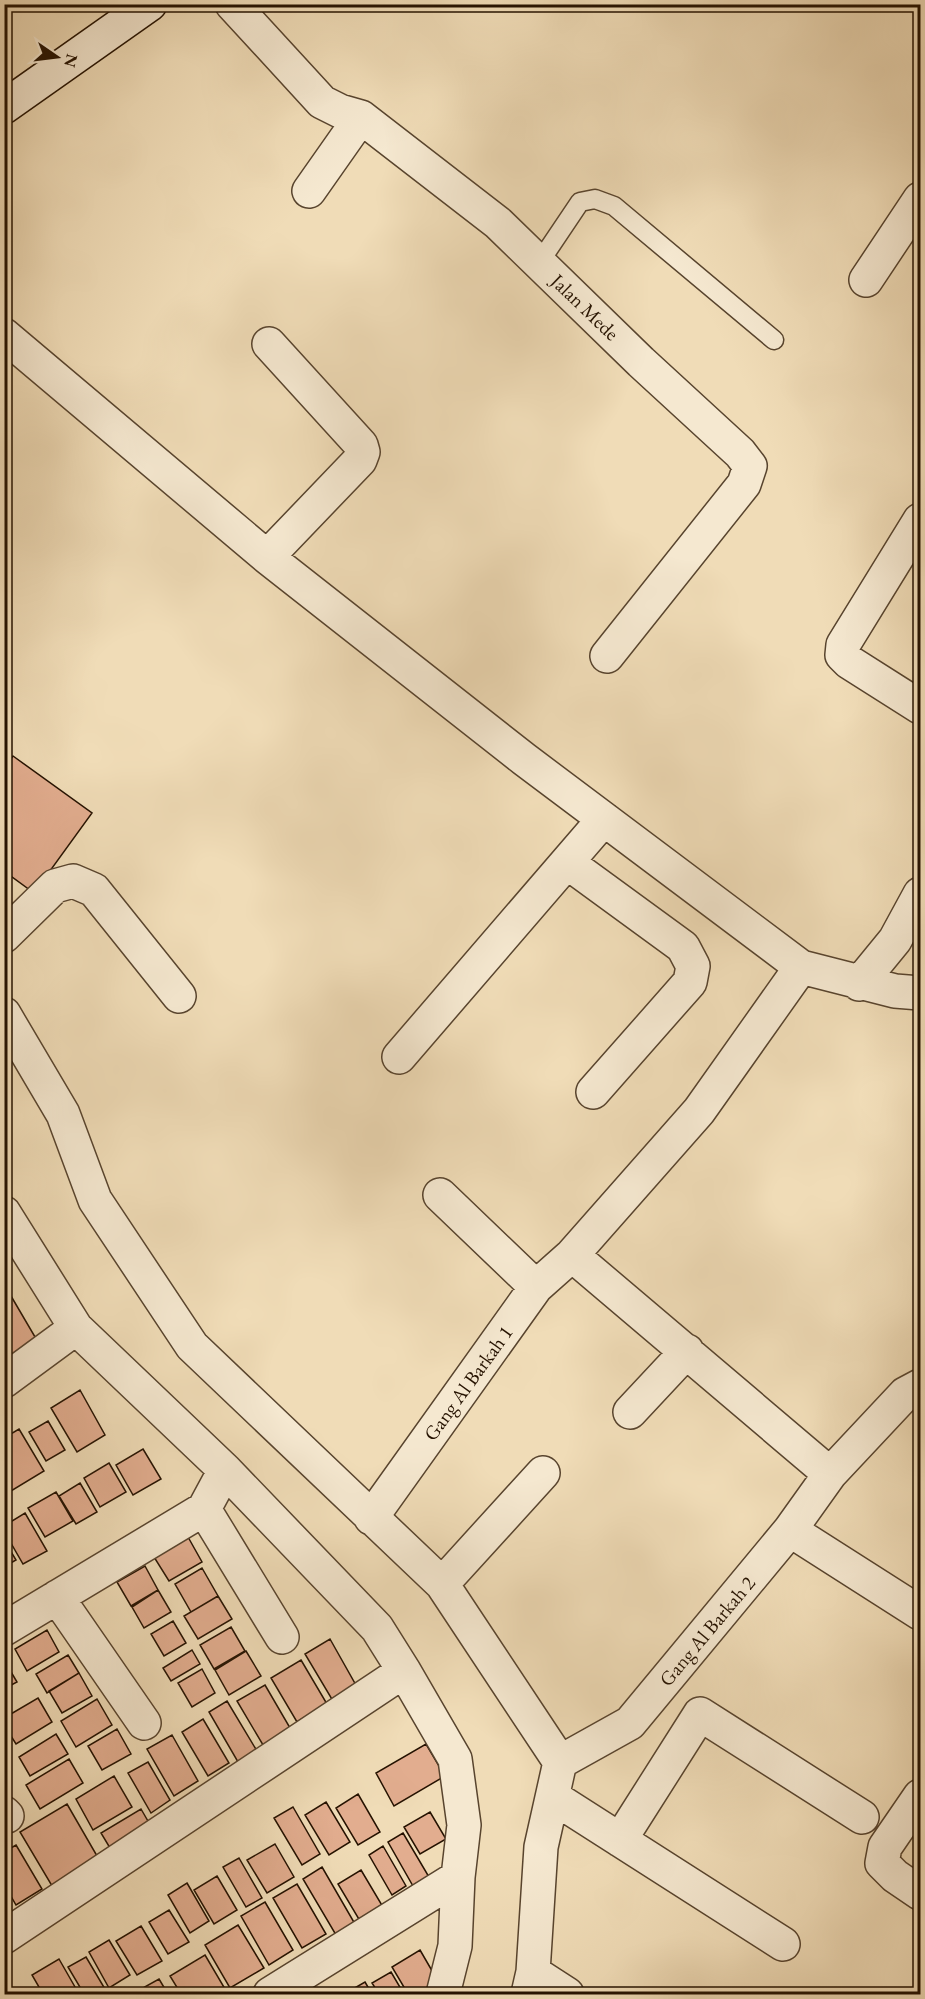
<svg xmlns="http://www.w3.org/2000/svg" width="925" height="1999" font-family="'EB Garamond',serif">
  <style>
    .building { fill: #e2ad8f; stroke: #251201; stroke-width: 1.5 }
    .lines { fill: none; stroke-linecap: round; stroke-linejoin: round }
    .service-casing { stroke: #58442e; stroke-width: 21 }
    .minor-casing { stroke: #58442e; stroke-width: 36 }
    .secondary-casing { stroke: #251201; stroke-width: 36 }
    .service { stroke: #f5e8d0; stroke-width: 18 }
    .minor { stroke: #f5e8d0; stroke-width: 33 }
    .secondary { stroke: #f5e8d0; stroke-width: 33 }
    .labels { text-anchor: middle; stroke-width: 4.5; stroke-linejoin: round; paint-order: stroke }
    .street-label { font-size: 20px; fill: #251201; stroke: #f5e8d0 }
  </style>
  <rect width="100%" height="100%" fill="#f0dcb7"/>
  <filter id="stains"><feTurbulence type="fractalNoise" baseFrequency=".00333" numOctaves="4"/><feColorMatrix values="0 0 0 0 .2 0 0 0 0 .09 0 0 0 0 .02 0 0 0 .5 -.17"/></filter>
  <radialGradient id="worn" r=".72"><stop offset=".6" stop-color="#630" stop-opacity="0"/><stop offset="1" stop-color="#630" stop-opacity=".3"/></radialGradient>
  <path class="building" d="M13,756L92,813L34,893L4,871V768Z
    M11,1296L38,1342L4,1362V1300Z
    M80,1390L105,1435L77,1452L51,1408Z
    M48,1421L65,1450L46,1461L29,1432Z
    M19,1429L44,1471L11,1491L4,1480V1438Z
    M143,1449L161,1479L133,1495L116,1465Z
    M109,1463L126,1492L100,1507L84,1478Z
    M80,1483L97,1512L76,1524L59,1496Z
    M56,1492L73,1521L45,1537L28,1508Z
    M25,1513L47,1551L23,1564L4,1531V1526Z
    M188,1537L202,1562L169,1581L154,1557Z
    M4,1540L16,1560L4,1567Z
    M145,1566L158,1590L131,1606L117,1582Z
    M202,1568L218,1596L191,1612L175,1584Z
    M158,1590L171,1612L144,1628L132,1607Z
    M218,1596L232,1619L198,1639L184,1616Z
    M173,1621L186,1643L164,1656L151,1634Z
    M231,1627L245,1651L214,1669L200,1645Z
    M47,1630L59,1652L27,1671L15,1649Z
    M330,1639L357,1687L333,1701L305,1654Z
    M192,1650L200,1664L171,1681L163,1668Z
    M246,1651L261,1676L229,1695L215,1670Z
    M68,1655L79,1673L47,1693L36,1674Z
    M4,1660L17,1682L4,1689Z
    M301,1660L327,1704L297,1722L271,1678Z
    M202,1669L215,1693L192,1707L178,1683Z
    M79,1673L92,1696L62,1713L49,1691Z
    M265,1685L293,1733L266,1750L237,1701Z
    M38,1698L52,1722L16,1744L4,1725V1718Z
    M97,1699L112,1725L76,1747L61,1721Z
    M227,1701L257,1751L238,1762L209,1712Z
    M203,1719L229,1763L208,1776L182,1732Z
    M117,1729L131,1754L102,1770L88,1746Z
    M56,1734L68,1754L30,1776L19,1757Z
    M172,1735L198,1781L174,1796L147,1749Z
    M426,1744L445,1776L394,1806L376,1773Z
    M69,1759L83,1783L40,1809L26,1785Z
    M148,1762L170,1800L151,1813L128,1773Z
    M114,1776L132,1807L93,1830L76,1799Z
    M358,1794L380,1832L358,1845L336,1808Z
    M326,1802L350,1842L329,1855L305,1815Z
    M67,1804L104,1868L58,1896L20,1832Z
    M293,1807L320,1854L302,1865L274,1818Z
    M141,1809L156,1835L116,1858L101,1833Z
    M430,1812L446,1839L420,1854L404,1827Z
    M403,1833L429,1877L413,1886L388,1842Z
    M275,1844L294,1877L267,1893L247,1860Z
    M16,1845L42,1889L16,1905L4,1884V1852Z
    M383,1846L406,1886L392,1895L369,1855Z
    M239,1858L262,1898L246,1907L223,1867Z
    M322,1867L355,1924L336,1935L303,1879Z
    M361,1870L383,1907L360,1921L338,1884Z
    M217,1876L237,1910L214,1924L194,1890Z
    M187,1883L209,1921L190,1933L168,1895Z
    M297,1884L326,1934L302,1948L273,1898Z
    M265,1902L293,1950L269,1965L241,1916Z
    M169,1910L189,1942L168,1954L149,1922Z
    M238,1925L264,1968L230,1988L205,1945Z
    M141,1926L162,1961L137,1975L116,1941Z
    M109,1940L130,1975L109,1988L89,1952Z
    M420,1950L442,1988L431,1994H408L392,1967Z
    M205,1955L228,1994H181L170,1976Z
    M86,1957L105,1989L96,1994H84L68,1967Z
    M59,1959L79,1994H43L32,1975Z
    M391,1972L404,1994H379L372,1983Z
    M159,1979L168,1994H144L141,1989Z
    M365,1982L372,1994H347L346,1993Z"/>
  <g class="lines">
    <defs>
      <path id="service" d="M539,263L580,202L595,199L614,206L774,340"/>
      <path id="minor" d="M232,4L322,102L340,111L361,117L498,223L641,362L740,453L750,466L744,484L607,656
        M309,191L361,117
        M866,280L920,199
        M4,335L267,557L524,759L801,967L895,991L920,993
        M920,520L843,645L842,655L849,662L920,707
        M267,557L360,460L363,452L361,445L269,344
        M568,863L683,947L693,966L690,982L593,1092
        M4,936L55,886L73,881L94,890L179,996
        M859,984L895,940L920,894
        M4,1014L63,1114L95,1200L192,1346L442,1584L560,1762L541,1847L533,1972L528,1994
        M399,1057L604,819
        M440,1195L536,1287
        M4,1213L76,1328L225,1470L377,1628L404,1671L455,1759L464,1825L458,1877L455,1946L443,1994
        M572,1255L830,1474
        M4,1381L76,1328
        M630,1412L687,1351
        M204,1509L282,1637
        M371,1518L536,1287L572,1255L699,1111L801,967
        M790,1530L920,1613
        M442,1584L543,1473
        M57,1597L144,1723
        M4,1629L204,1509L225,1470
        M560,1762L630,1723L790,1530L830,1474L905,1394L920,1386
        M920,1796L885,1847L882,1863L895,1876L920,1893
        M553,1797L783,1944
        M4,1813L7,1816
        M620,1840L700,1714L862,1817
        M4,1937L404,1671
        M533,1972L567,1994
        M270,1994L458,1877"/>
      <path id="secondary" d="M4,107L150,4"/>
    </defs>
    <use href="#service" class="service-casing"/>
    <use href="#minor" class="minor-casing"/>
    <use href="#secondary" class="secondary-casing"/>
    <use href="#service" class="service"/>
    <use href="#minor" class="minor"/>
    <use href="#secondary" class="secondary"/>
  </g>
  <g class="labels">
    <g class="street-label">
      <text transform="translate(585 307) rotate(44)" y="7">Jalan Mede</text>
      <text transform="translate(468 1383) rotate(-54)" y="7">Gang Al Barkah 1</text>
      <text transform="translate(707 1631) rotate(-50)" y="7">Gang Al Barkah 2</text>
    </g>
  </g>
  <rect width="925" height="1999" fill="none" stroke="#f0dcb7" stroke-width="24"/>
  <rect x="6" y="6" width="913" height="1987" fill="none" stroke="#251201" stroke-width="3"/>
  <rect x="12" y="12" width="901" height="1975" fill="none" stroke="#251201" stroke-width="1.5"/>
  <g transform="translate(57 57) rotate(104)" stroke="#f5e8d0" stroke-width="4.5" paint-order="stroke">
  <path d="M0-4.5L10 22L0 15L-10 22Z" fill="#251201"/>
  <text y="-9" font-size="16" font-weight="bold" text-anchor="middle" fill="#251201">N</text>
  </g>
  <rect width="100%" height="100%" filter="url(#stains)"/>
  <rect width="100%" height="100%" fill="url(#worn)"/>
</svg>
